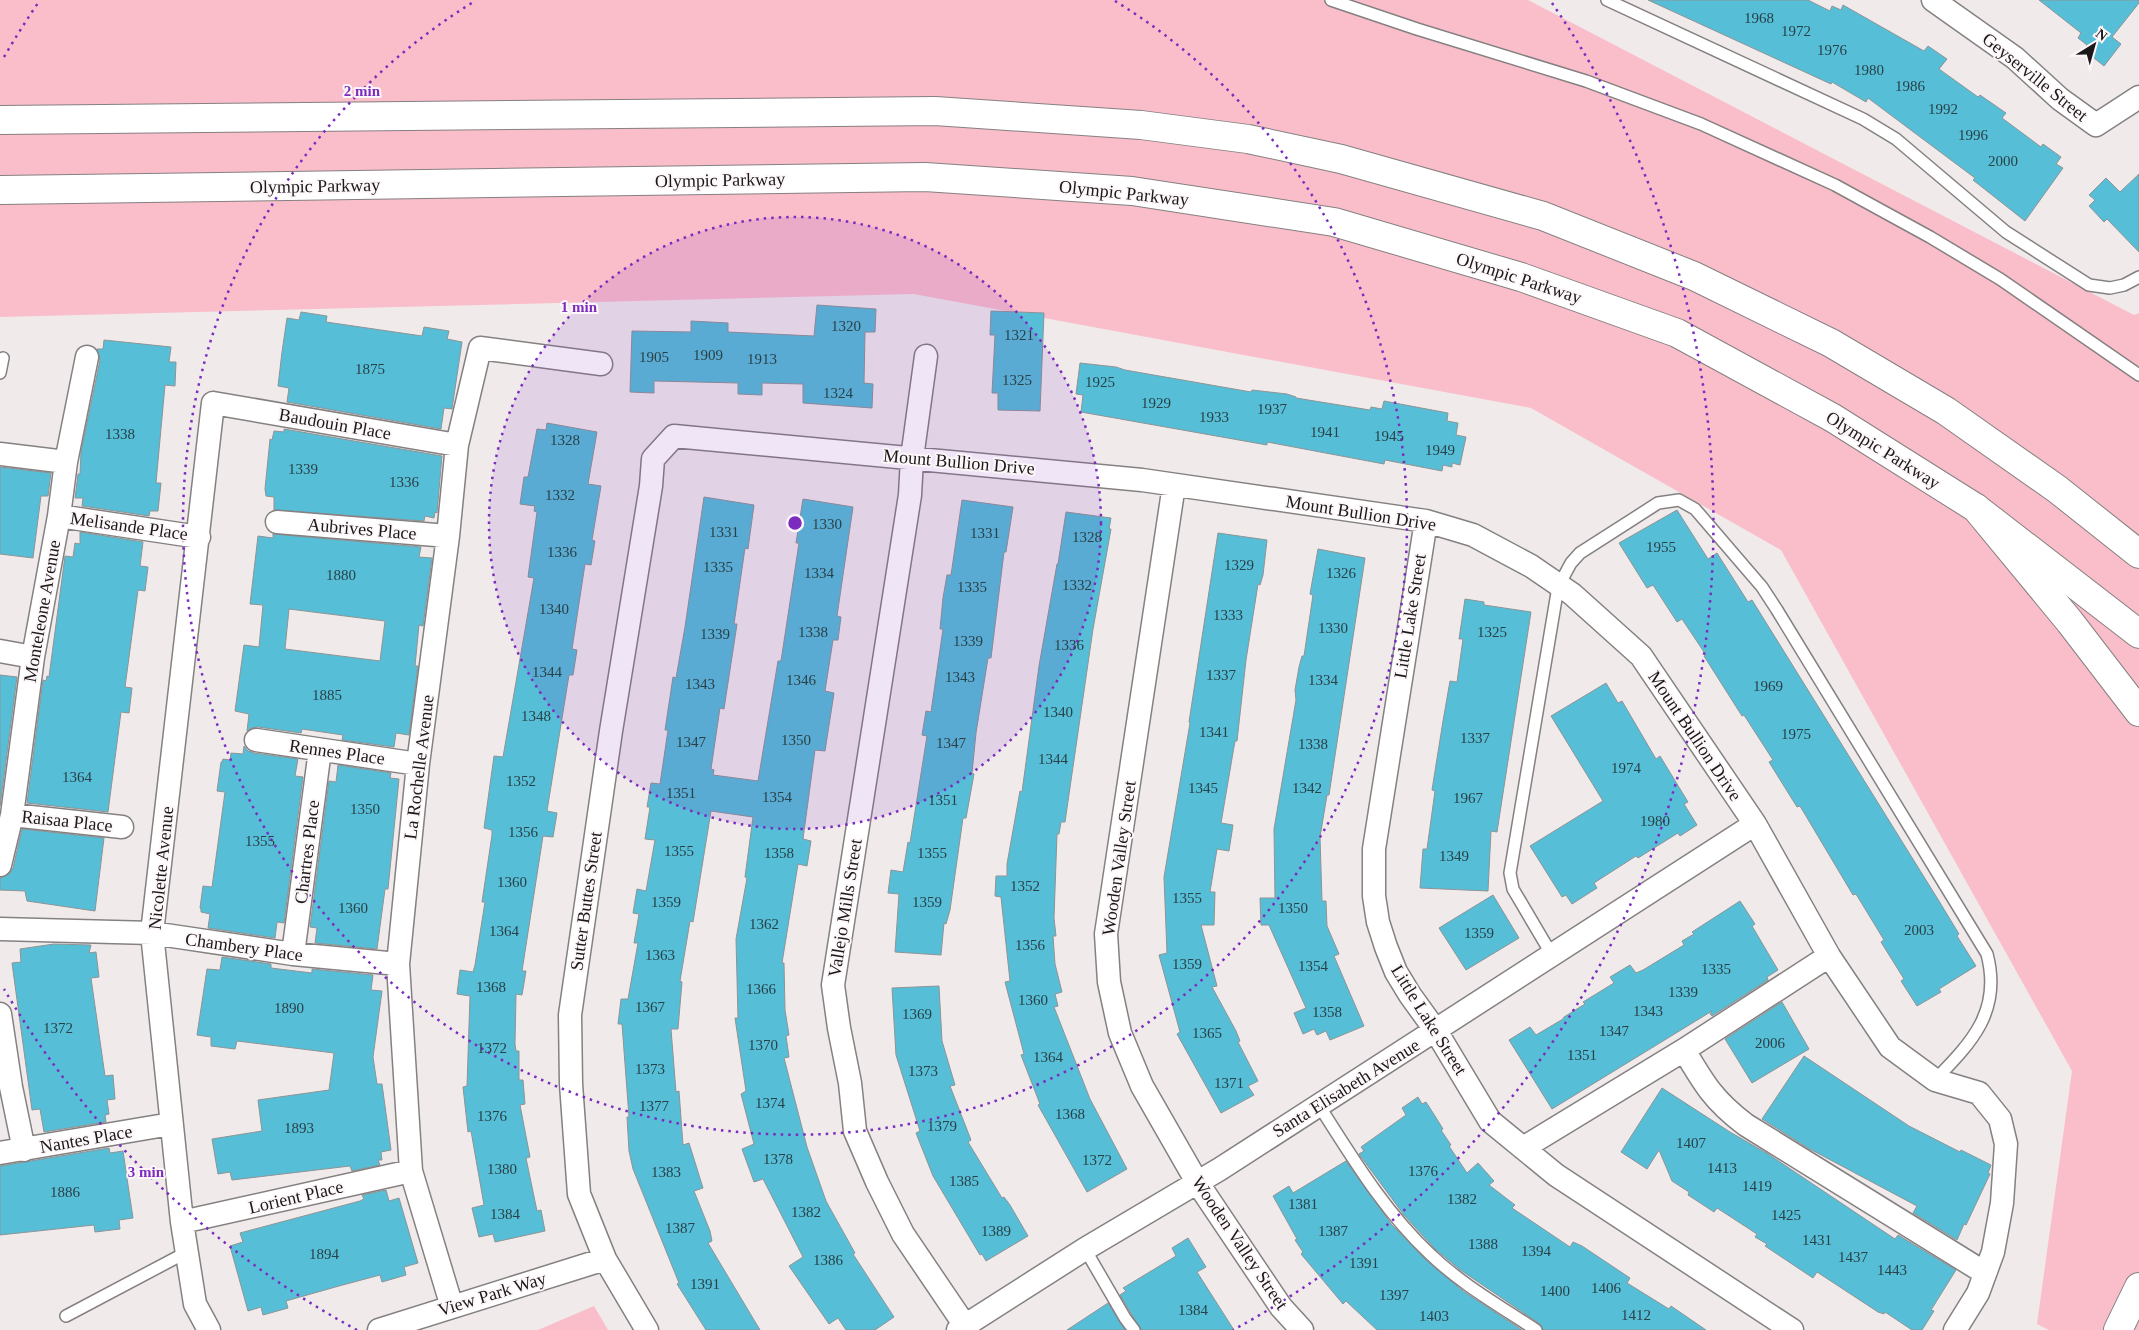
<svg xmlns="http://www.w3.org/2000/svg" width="2139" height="1330" font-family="Georgia,serif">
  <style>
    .green { fill: #fabdca }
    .building { fill: #56bed7; stroke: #8e9495; fill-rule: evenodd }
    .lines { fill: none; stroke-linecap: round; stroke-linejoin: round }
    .lane-casing { stroke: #858081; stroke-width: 14 }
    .street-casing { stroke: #858081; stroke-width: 25 }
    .primary-casing { stroke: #858081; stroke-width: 30 }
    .highway-casing { stroke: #858081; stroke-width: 30 }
    .lane { stroke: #fff; stroke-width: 11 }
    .street { stroke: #fff; stroke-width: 22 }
    .primary { stroke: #fff; stroke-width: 28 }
    .highway { stroke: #fff; stroke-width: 28 }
    .ring { fill: none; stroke: #7b2cbf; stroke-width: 2.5; stroke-dasharray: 2.5 5 }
    .labels { text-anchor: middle; stroke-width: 4; stroke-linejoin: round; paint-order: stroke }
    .number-label { font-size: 15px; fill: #294248 }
    .street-label { font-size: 18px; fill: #1a1818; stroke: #fef7f9 }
    .centre { fill: #7b2cbf; stroke: #fef7f9; stroke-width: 2.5 }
    .ring-label { font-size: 15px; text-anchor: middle; font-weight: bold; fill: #7b2cbf; stroke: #fef7f9; stroke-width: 4; stroke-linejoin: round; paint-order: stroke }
  </style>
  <rect width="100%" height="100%" fill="#f0eaeb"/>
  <path class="green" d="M0,0H1528L2134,315L2139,313V1330H2049L2037,1324L2072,1071L1781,550L1531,408L914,294L0,317Z
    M594,1306L608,1330H538Z"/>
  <path class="building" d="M1648,0H1808L1830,11L1832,6L1841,10L1843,5L1924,51L1928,46L1947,59L1939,69L1978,97L1980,95L2006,113L2002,118L2041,147L2043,144L2061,157L2056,164L2063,168L2025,221L1973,180L1975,178L1868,98L1866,102L1832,82L1831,84Z
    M2039,0H2139V3L2112,37L2121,44L2104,66L2084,50L2087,45L2078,38L2081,33Z
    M2139,174V252L2107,219L2104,222L2089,206L2095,200L2089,195L2106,178L2120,192Z
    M817,305L876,309L875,332H865L864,383L873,384L872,408L803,403V384L762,383V395L738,394V383L654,381V393L630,392L632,331L691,332V321L728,323V332L814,336Z
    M991,311L1044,313L1040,411L998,410V393H992L995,335H990Z
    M301,312L327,316L326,322L422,336L424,327L449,331L447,339L462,342L452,409L444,408L441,429L287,402L289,388L278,386L282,352L287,318L299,320Z
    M104,340L171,347L169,362H176L175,386L165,385L156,483H161L158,511H150L149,516L82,506L83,498H75L78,474H80L81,452L100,360L97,349H103Z
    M1080,363L1116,367L1125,370L1251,392L1252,390L1287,394L1296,397V398L1370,410L1371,407L1382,409L1384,401L1448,413L1447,421L1458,423L1456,435L1466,437L1460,465L1452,463V467L1443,465L1442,471L1385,460L1384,464L1267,442V445L1081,412L1083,395L1076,394Z
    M547,423L597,432L588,484L601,486L592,540L595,541L591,565L585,564L572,649L577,650L573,675H569L547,811L557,813L553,837L543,836L522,971H526L522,995L516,994L515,1044L516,1051H519V1080H523L525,1104L520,1105L530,1157L526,1158L537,1211L541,1210L545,1231L495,1242L493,1234L479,1237L472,1208L484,1205L471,1131L468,1132L463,1087L467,1086L470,996L457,994L460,970L473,972L475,965L485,902H482L492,835V830L484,828L494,756L503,757L534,578L528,577L537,512L534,511L535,506L520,504L524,477H528L537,429L546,430Z
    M284,429L442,456L437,513L435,512L434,518L425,516L424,521L274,510V497L266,496L265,489L270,439L272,440L274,431L284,432Z
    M0,467L51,473L48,496H41L33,558L0,554Z
    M704,497L754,505L748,549L745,548L734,624H737L724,709L720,708L711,769L714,770L713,775L758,781L778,661H781L799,543H796L803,499L853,507L837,616L841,617L838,640H833L825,691L834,693L825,751L815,750L803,839L811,841L807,866L798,864L782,963H784L785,1010L789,1035L786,1036L789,1057L784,1058L807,1147L826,1201L855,1253L853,1254L894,1317L875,1330H846L838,1318L829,1324L789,1266L803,1257L763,1179L754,1182L742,1149L754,1144L741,1094L746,1091L735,1018H738L736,939L747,878L745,877L753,817L711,811L693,922L690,921L680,981L682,982L678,1029H671L676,1092L679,1091L683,1145L689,1143L703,1188L694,1191L710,1231L712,1241L708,1243L760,1330H706L677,1284L679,1283L633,1169L629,1151L627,1117H629L622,1024H618L621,999H628L638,943H634L639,914L633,913L637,889L646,891L655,840L645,839L650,807H647L651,783L660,784L668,730H665L673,677L676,678L685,627Z
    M962,500L1013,507L1006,552H1004L991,658H988L976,733L972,773L974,774L966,818H963L950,910L946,924L944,923L941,955L895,952L899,894L888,893L891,870L903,872L908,842L910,843L927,736L922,735L926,711L931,712L943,629H940L943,598L947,575H951Z
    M1677,510L1708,559L1717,553L1748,602L1752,600L1939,901L1959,934L1957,936L1976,966L1939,989L1941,992L1917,1006L1901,981L1904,979L1881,942L1884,940L1856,894L1853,895L1800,806L1797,807L1769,762L1773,760L1744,715L1742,716L1704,656L1706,655L1682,619L1677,622L1653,585L1647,588L1619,543Z
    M1066,512L1111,518L1109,529H1111L1093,629L1065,822H1061L1059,834H1057L1054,918L1056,936H1053L1055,964L1062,992L1055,994L1058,1006L1054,1007L1090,1099L1127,1169L1087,1192L1038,1105L1040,1104L1021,1055L1024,1054L1005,982L1010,981L1001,897L995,896L996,876H1007V864L1020,791L1022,792L1039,666L1057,564H1058Z
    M80,532L143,542L140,566L148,567L145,591L138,590L125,687L132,688L129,713L121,712L108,812L27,803L43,680L46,681L47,676L49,677L65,556L73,557L75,543L80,544Z
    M1218,533L1267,540L1263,575L1260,585L1258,584L1246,660L1237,741H1235L1221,823L1233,825L1229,851L1217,849L1210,892H1215L1214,925H1201L1217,986L1212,987L1236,1031L1240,1041L1238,1042L1258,1081L1248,1086L1254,1095L1221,1113L1177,1034L1180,1032L1159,955L1167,953L1164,877L1190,723L1189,722Z
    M273,534L421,547L419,557L432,558L423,626L419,625L415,666H418L409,735L396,733L394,747L342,740L343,735L302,729L301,733L258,727L252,728L247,731L249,714L235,711L244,645L259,647L263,605L250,604L258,536L273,538ZM289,609L385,621L380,661L285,649Z
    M1318,549L1365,558L1329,795H1327L1320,837L1322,901H1326L1327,926L1339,954L1334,956L1364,1026L1330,1040L1326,1031L1317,1035L1314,1029L1303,1034L1294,1013L1306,1008L1269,925H1261L1260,898H1275L1274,829L1296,700L1295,690L1299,667L1302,656H1304L1313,595L1310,594Z
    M1465,599L1484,602V605L1531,612L1497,832L1491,831L1488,891L1420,888L1423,849H1427L1435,791L1432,790L1443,721L1450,681L1457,682L1463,639H1459Z
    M0,675L17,677L0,806Z
    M1606,683L1618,703L1622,701L1656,759L1660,756L1688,802L1684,804L1697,825L1680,836L1678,833L1638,858L1636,856L1594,883L1597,888L1572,904L1566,895L1562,897L1530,846L1603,801L1551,716Z
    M244,746L248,751L254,753L298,759L295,776L303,777L284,923L277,922L275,938L208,928L210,914L201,912V909L200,908L203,886L212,887L225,792L217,791L221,762H222L223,759L230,760L231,753L243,754Z
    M338,765L391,773L390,778L399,779L388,889H385L377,949L315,943L317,928L310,927L329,781L336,782Z
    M22,829L104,838L95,911L27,901L25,891L0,890V878L9,874L13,868Z
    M1493,895L1519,938L1466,970L1439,928Z
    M1740,901L1755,924L1752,926L1778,970L1767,977L1768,980L1712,1016L1710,1014L1712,1011L1552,1109L1509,1040L1530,1027L1536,1035L1563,1019L1564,1017L1585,1004L1583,1002L1614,983L1610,977L1630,965L1636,973L1643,970L1684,945L1682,941L1694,934L1692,932Z
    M54,944L91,945L89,953L96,952L99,977L91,978L105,1076L113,1075L115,1099L107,1100L109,1114L105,1115L106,1122L44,1132L40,1109L32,1110L12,963L21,962L20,949Z
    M222,957L271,964V968L312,973V969L373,975L371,990L382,991L373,1057L377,1084H382L391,1150L381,1152L382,1160H378L380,1165L352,1171L350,1166L232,1180L230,1172L218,1174L212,1139L262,1131L258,1100L329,1090L334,1053L237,1041L235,1049L211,1046V1037L197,1035L207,969L220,970Z
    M939,986L942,1041L955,1085L950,1086L971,1140L968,1142L1002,1198L1004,1197L1010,1205L1028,1236L986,1261L982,1254L980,1255L933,1176L916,1133L920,1131L896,1055L892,988Z
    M1782,1002L1809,1049L1752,1083L1725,1039Z
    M1804,1056L1909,1126L1960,1152L1961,1150L1991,1165L1988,1173L1990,1174L1966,1225L1964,1224L1957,1240L1913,1213L1917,1206L1808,1148L1762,1119Z
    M1662,1088L1730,1132L1768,1154L1895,1239L1898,1235L1956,1270L1931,1310L1934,1311L1922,1330H1912L1885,1312L1884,1314L1878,1312L1817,1272L1813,1278L1765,1246L1767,1244L1755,1237L1757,1234L1717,1208L1714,1212L1688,1195L1689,1192L1672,1181L1659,1150L1647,1169L1621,1152Z
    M1418,1097L1422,1104L1426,1102L1435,1116L1443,1129L1441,1130L1451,1145L1449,1146L1467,1173L1478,1163L1494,1181L1489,1185L1515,1205L1512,1208L1570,1247L1573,1242L1582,1246L1630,1278L1627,1283L1669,1309L1671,1306L1706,1330H1543L1540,1324L1459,1269L1435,1249L1404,1215L1359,1154L1364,1151L1361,1147L1406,1115L1402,1108Z
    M109,1148L110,1153L123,1151L128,1185L133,1218L119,1220L120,1229L95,1232L94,1225L0,1235V1166Z
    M1346,1161L1392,1225L1425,1259L1463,1291L1522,1330H1377L1346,1301L1343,1304L1301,1254L1303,1252L1295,1240L1297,1239L1273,1196L1289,1186L1293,1193Z
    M386,1190L389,1201L399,1198L418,1263L404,1267L406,1275L382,1282L380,1275L339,1286L286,1301L288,1308L263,1315L261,1307L248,1311L230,1246L243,1242L240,1233L360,1201L364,1199L362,1195Z
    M1188,1238L1206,1267L1197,1272L1234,1330H1141L1120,1295L1126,1291L1123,1288L1176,1256L1172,1248Z
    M1108,1303L1125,1330H1067Z"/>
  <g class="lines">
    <defs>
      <path id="lane" d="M1331,0L1417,29L1586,81L1701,124L1835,185L1930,237L2000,279L2139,375
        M1607,0L1863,119L1896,139L2006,232L2089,285L2110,288L2124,285L2139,277
        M0,373L3,358
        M1552,955L1513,889L1510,873L1558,587L1571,563L1580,553L1658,503L1679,500L1695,509L1762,587L1777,610L1987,954C2002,1011 1972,1042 1935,1080
        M1318,1104C1352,1157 1384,1211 1430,1254C1461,1284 1500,1306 1536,1330
        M1085,1249L1125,1318L1134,1330
        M66,1316L187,1252"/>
      <path id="street" d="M1933,0L2015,58L2060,99L2096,125L2139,97
        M926,356L912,458L910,495L833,985L839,1028L850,1083L855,1131L877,1182L903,1234L968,1330
        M0,454L66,462
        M1174,485L1106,934L1109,982L1120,1033L1142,1086L1197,1182L1281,1307L1302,1330
        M59,516L199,537
        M1426,521L1374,849V896L1378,922L1386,947L1396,972L1410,995L1436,1031L1490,1121L1556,1175L1792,1330
        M277,522L448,536
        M0,651L33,657
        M256,740L418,764
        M12,815L122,827
        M0,865L12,815L33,657L59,516L66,462L87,357
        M0,929L152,933L293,954L398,964
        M293,954L320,750
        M0,1014L11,1087L24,1150
        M1684,1050C1704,1084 1714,1101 1746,1125L1985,1273
        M1523,1148L1684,1050L1829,956
        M0,1153L171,1124
        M182,1222L411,1171
        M452,1307L411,1171L398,964L418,764L448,536L457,445L480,348L601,364
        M209,1330L195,1304L182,1222L152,933L213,403L457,445
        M379,1330L605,1259
        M647,1330L605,1259L579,1194L571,1084L570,1015L611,731L651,486L653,459L674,436L1142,480L1426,521L1473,535L1531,566L1572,594L1641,656L1755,824L1829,956L1890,1047L1935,1080L1979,1093L2000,1119L2006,1144L2002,1203L1993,1252L1978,1293L1955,1330
        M958,1330L1085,1249L1220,1169L1755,824"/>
      <path id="primary" d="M0,120L935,111L1141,125L1248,139L1341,159L1543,216L1694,276L1831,343L1946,411L2057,489L2139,554
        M0,190L925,177L1132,191L1334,222L1521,277L1677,333L1833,418L1976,508L2139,634"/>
      <path id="highway" d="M1976,508L2070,622L2139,712
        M2118,1330L2139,1287"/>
    </defs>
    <use href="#lane" class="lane-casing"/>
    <use href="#street" class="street-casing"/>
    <use href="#primary" class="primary-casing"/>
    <use href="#highway" class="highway-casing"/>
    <use href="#lane" class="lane"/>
    <use href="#street" class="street"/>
    <use href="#primary" class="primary"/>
    <use href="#highway" class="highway"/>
  </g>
  <circle cx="795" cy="523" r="306" fill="#7b2cbf" fill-opacity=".12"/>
  <g class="ring">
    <circle cx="795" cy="523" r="306"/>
    <path d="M1115 1A612 612 0 1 1 475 1"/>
    <path d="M357 1330A918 918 0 0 1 4 989M4 57A918 918 0 0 1 38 3M1552 3A918 918 0 0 1 1233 1330"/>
  </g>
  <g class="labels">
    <g class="number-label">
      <text x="1759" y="23">1968</text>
      <text x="1796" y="36">1972</text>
      <text x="1832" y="55">1976</text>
      <text x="1869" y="75">1980</text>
      <text x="1910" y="91">1986</text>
      <text x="1943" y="114">1992</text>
      <text x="1973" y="140">1996</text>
      <text x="2003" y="166">2000</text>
      <text x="846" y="331">1320</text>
      <text x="1019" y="340">1321</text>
      <text x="708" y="360">1909</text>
      <text x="654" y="362">1905</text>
      <text x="762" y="364">1913</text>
      <text x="370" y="374">1875</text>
      <text x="1017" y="385">1325</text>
      <text x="1100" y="387">1925</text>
      <text x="838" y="398">1324</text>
      <text x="1156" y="408">1929</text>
      <text x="1272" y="414">1937</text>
      <text x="1214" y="422">1933</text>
      <text x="1325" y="437">1941</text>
      <text x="120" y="439">1338</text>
      <text x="1389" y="441">1945</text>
      <text x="565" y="445">1328</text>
      <text x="1440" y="455">1949</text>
      <text x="303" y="474">1339</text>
      <text x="404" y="487">1336</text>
      <text x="560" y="500">1332</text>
      <text x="827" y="529">1330</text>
      <text x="724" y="537">1331</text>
      <text x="985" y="538">1331</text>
      <text x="1087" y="542">1328</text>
      <text x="1661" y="552">1955</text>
      <text x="562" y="557">1336</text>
      <text x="1239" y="570">1329</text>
      <text x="718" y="572">1335</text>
      <text x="819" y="578">1334</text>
      <text x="1341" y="578">1326</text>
      <text x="341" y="580">1880</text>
      <text x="1077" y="590">1332</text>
      <text x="972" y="592">1335</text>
      <text x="554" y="614">1340</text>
      <text x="1228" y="620">1333</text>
      <text x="1333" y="633">1330</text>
      <text x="813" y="637">1338</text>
      <text x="1492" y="637">1325</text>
      <text x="715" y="639">1339</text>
      <text x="968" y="646">1339</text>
      <text x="1069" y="650">1336</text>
      <text x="547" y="677">1344</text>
      <text x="1221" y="680">1337</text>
      <text x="960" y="682">1343</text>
      <text x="801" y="685">1346</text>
      <text x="1323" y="685">1334</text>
      <text x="700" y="689">1343</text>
      <text x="1768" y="691">1969</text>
      <text x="327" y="700">1885</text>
      <text x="1058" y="717">1340</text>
      <text x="536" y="721">1348</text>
      <text x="1214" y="737">1341</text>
      <text x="1796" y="739">1975</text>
      <text x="1475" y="743">1337</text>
      <text x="796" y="745">1350</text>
      <text x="691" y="747">1347</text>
      <text x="951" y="748">1347</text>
      <text x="1313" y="749">1338</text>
      <text x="1053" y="764">1344</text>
      <text x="1626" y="773">1974</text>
      <text x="77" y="782">1364</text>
      <text x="521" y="786">1352</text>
      <text x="1203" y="793">1345</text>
      <text x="1307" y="793">1342</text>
      <text x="681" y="798">1351</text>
      <text x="777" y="802">1354</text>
      <text x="1468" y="803">1967</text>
      <text x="943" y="805">1351</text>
      <text x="365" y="814">1350</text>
      <text x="1655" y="826">1980</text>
      <text x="523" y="837">1356</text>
      <text x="260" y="846">1355</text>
      <text x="679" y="856">1355</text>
      <text x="779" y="858">1358</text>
      <text x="932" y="858">1355</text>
      <text x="1454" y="861">1349</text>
      <text x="512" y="887">1360</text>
      <text x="1025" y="891">1352</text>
      <text x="1187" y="903">1355</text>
      <text x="666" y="907">1359</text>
      <text x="927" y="907">1359</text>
      <text x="353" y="913">1360</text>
      <text x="1293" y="913">1350</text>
      <text x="764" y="929">1362</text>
      <text x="1919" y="935">2003</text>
      <text x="504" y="936">1364</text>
      <text x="1479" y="938">1359</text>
      <text x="1030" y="950">1356</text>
      <text x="660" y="960">1363</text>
      <text x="1187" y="969">1359</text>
      <text x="1313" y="971">1354</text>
      <text x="1716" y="974">1335</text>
      <text x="491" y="992">1368</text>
      <text x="761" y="994">1366</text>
      <text x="1683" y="997">1339</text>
      <text x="1033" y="1005">1360</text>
      <text x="650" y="1012">1367</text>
      <text x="289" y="1013">1890</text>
      <text x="1648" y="1016">1343</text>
      <text x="1327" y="1017">1358</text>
      <text x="917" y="1019">1369</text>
      <text x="58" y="1033">1372</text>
      <text x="1614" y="1036">1347</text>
      <text x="1207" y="1038">1365</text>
      <text x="1770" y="1048">2006</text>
      <text x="763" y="1050">1370</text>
      <text x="492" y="1053">1372</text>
      <text x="1582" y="1060">1351</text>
      <text x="1048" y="1062">1364</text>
      <text x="650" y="1074">1373</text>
      <text x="923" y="1076">1373</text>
      <text x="1229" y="1088">1371</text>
      <text x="770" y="1108">1374</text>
      <text x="654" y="1111">1377</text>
      <text x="1070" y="1119">1368</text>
      <text x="492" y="1121">1376</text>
      <text x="942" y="1131">1379</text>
      <text x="299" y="1133">1893</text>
      <text x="1691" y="1148">1407</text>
      <text x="778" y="1164">1378</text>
      <text x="1097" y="1165">1372</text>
      <text x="1722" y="1173">1413</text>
      <text x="502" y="1174">1380</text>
      <text x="1423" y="1176">1376</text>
      <text x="666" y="1177">1383</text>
      <text x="964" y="1186">1385</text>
      <text x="1757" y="1191">1419</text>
      <text x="65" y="1197">1886</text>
      <text x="1462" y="1204">1382</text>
      <text x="1303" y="1209">1381</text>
      <text x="806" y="1217">1382</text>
      <text x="505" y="1219">1384</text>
      <text x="1786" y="1220">1425</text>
      <text x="680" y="1233">1387</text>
      <text x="996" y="1236">1389</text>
      <text x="1333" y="1236">1387</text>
      <text x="1817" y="1245">1431</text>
      <text x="1483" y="1249">1388</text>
      <text x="1536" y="1256">1394</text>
      <text x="324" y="1259">1894</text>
      <text x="1853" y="1262">1437</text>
      <text x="828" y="1265">1386</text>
      <text x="1364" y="1268">1391</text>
      <text x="1892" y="1275">1443</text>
      <text x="705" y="1289">1391</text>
      <text x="1606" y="1293">1406</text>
      <text x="1555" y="1296">1400</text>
      <text x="1394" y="1300">1397</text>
      <text x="1193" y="1315">1384</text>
      <text x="1636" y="1320">1412</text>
      <text x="1434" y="1321">1403</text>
    </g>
    <g class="street-label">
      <text transform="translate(2035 77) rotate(39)" y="6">Geyserville Street</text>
      <text transform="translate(720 180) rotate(-1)" y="6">Olympic Parkway</text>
      <text transform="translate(315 186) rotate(-1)" y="6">Olympic Parkway</text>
      <text transform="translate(1124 193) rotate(6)" y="6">Olympic Parkway</text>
      <text transform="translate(1519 278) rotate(18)" y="6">Olympic Parkway</text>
      <text transform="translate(335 424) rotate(10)" y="6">Baudouin Place</text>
      <text transform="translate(1883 450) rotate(32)" y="6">Olympic Parkway</text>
      <text transform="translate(959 462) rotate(5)" y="6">Mount Bullion Drive</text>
      <text transform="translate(1361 513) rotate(9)" y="6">Mount Bullion Drive</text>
      <text transform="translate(129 526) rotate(8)" y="6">Melisande Place</text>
      <text transform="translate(362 529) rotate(5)" y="6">Aubrives Place</text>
      <text transform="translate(42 611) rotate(-80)" y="6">Monteleone Avenue</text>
      <text transform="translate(1410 616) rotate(-81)" y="6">Little Lake Street</text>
      <text transform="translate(1695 736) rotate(56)" y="6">Mount Bullion Drive</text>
      <text transform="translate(337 752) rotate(8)" y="6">Rennes Place</text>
      <text transform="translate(419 767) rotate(-83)" y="6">La Rochelle Avenue</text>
      <text transform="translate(67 821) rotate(6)" y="6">Raisaa Place</text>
      <text transform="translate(307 852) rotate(-83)" y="6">Chartres Place</text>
      <text transform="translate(1119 858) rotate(-82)" y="6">Wooden Valley Street</text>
      <text transform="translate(161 868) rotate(-84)" y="6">Nicolette Avenue</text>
      <text transform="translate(586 901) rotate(-82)" y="6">Sutter Buttes Street</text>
      <text transform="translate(845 908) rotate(-81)" y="6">Vallejo Mills Street</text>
      <text transform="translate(244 947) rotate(8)" y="6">Chambery Place</text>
      <text transform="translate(1429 1020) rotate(58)" y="6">Little Lake Street</text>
      <text transform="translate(1346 1088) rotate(-32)" y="6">Santa Elisabeth Avenue</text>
      <text transform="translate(86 1139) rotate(-10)" y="6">Nantes Place</text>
      <text transform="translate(296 1197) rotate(-13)" y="6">Lorient Place</text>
      <text transform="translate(1240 1243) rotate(56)" y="6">Wooden Valley Street</text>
      <text transform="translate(492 1294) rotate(-17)" y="6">View Park Way</text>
    </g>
  </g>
  <circle cx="795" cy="523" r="8" class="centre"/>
  <g class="ring-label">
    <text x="362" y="96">2 min</text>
    <text x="579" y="312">1 min</text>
    <text x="146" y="1177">3 min</text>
  </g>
  <g transform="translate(2094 45) rotate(37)" stroke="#fef7f9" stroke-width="4" paint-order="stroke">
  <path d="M0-4L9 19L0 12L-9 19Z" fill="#1a1818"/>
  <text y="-8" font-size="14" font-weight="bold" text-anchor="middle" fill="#1a1818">N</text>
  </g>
</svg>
